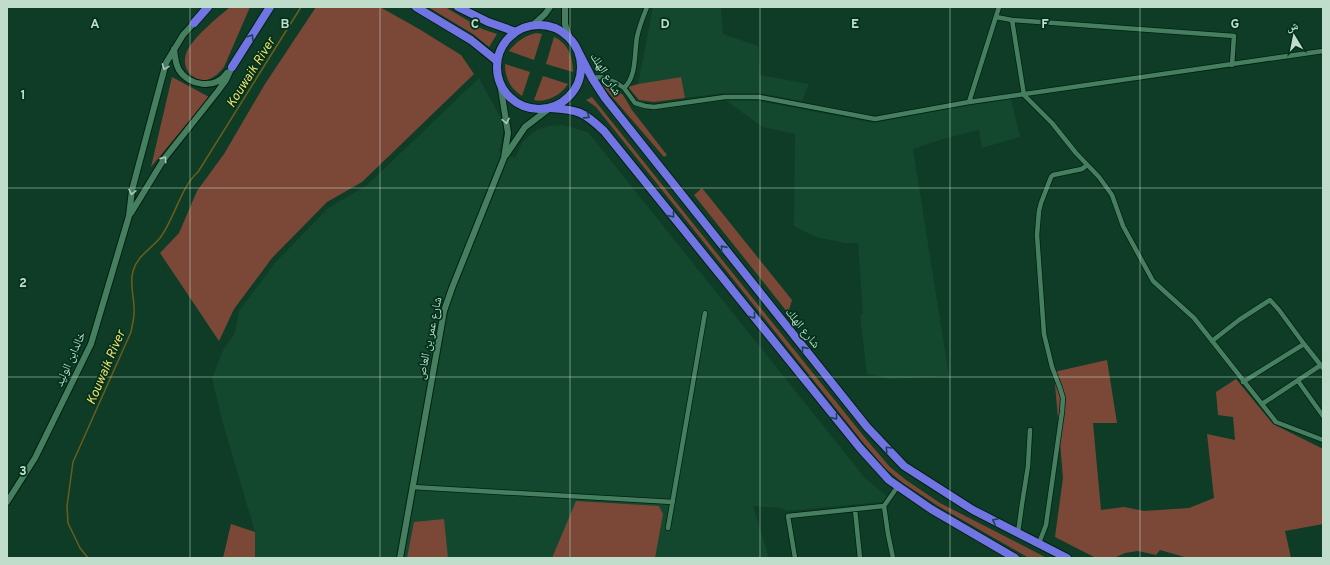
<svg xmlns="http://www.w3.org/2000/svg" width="1330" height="565" font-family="Overpass,'Noto Naskh Arabic',sans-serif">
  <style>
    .built { fill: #13472e }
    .green { fill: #7b4838 }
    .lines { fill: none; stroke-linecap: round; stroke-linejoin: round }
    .stream { stroke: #6b5e1a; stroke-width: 1.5 }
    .street-casing { stroke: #022012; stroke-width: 6 }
    .secondary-casing { stroke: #022012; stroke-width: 8 }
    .highway-casing { stroke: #022012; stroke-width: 10 }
    .street { stroke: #467f60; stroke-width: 4.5 }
    .secondary { stroke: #467f60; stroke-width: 6 }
    .highway { stroke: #7075e3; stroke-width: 8 }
    .oneway { stroke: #1e424e }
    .oneway2 { stroke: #a8c9b6 }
    .grid { fill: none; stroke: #c0dccb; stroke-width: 1; stroke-opacity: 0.55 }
    .labels { text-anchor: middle; stroke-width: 3.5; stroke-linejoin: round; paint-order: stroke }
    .street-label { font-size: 12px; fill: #c0dccb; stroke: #02311c }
    .water-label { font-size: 13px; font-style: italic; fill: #f6df6a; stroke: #02311c }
    .grid-label { font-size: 13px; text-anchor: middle; font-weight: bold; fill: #c0dccb; stroke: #02311c; stroke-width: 3.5; stroke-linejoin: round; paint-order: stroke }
  </style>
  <rect width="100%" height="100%" fill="#0f3c26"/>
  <path class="built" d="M653,7H721L723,34L758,46L760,75L809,84L802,101L759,93H724L685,98L680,77L638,84Z
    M479,78L503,122V133L501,144L499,151L515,158L523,141L536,130L549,126L563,125L588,132L865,478L887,496L882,502L787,511L781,508L753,506L769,558H255V532L222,420L212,378L223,350L235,333L239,311L275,263L328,208L366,186Z
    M1011,99L1020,137L982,148L979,130L943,139L913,149L949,376L891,379L867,374L860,315H863L858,243H845L816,237L794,226L795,134L763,127L726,101H758L874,123L948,109Z"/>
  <path class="green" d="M230,7H250L224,67C220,72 214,78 207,80C206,81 203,80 201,80C186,77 181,62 188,49C197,34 216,19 230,7Z
    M316,7H380L419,29L461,55L474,74L362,182L327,202L272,258L234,309L219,341L160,253L179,233L197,191L224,154L265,84Z
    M428,7H445L482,29L497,34L489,47L473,34Z
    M536,33L542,34L534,60L509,51C517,41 524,36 536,33Z
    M554,37C568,43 573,57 573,72L546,64Z
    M505,64L530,72L522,96C510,88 505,78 505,64Z
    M543,76L568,84C561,95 547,103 534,100Z
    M172,77L209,97L151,167Z
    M681,77L685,98L654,102L639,100L628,87L638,84Z
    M601,84L615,89L623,95L632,110L667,155L664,157Z
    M592,97L763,311L866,439L890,467L906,480L940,503L1047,558H1029L938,506L903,483L886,469L861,440L596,107L586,100Z
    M702,188L792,300L788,313L694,195Z
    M1107,360L1117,423H1093L1101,510L1124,507L1144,511L1189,508L1214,498L1207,434L1235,440L1233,417L1218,415L1216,392L1236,379L1273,424L1323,449V524L1285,531L1291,558H1188L1160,550L1156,555L1138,551L1125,553L1114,558H1096L1055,537L1063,478L1054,372Z
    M576,501L659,506L663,514L655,558H552Z
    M444,519L448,558H407L414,522Z
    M231,524L255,532V558H223Z"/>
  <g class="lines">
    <path class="stream" d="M88,558L80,548L68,523L67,506L73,462L131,332C132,326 134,319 134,313C135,299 129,285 133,271C137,256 151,249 160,238C175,218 180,188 198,172L301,7"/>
    <defs>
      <path id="street" d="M996,17L1012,20L1234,36L1232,65
        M1012,20L1024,95L1052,123L1076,153L1099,177L1112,195L1123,226L1153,281L1194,318L1276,422L1323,440
        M592,78L601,77L615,82L624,88L635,103L645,106L654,107L725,97H759L875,119L969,102L1323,51
        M624,88C637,76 634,54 637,37C639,27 643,17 647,7
        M969,102L999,7
        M1212,341L1239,320L1270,300L1279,310L1304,344L1323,368
        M1298,381L1323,416
        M1243,382L1304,344
        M1262,404L1321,365
        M412,487L673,502
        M884,506L888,534L893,558
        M855,509L860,558
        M668,528L705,313
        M1018,533L1022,504L1028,466L1030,430
        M1039,543L1046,525L1062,412L1063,398L1060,388L1052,367L1044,334L1037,235L1039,211L1041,203L1051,177L1053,175L1082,169L1087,165
        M795,558L788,516L884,506L898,486"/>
      <path id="secondary" d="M565,7V24L570,39
        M533,25L545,14L550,7
        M174,49C175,56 175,63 179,70C189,86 215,90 227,73
        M506,155L525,127L550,108
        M131,213L164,159L218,91L226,80L232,67
        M7,502L35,458L91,344L129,216L132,190L166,63L183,35L194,23
        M400,558L444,311L452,288L504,158L508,133L500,83"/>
      <path id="highway" d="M416,7L471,40L497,61
        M458,7L488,22L516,32
        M194,23L208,7
        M497 67a42 42 0 1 1 84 0a42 42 0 1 1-84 0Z
        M578,51L592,78L605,98L867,427L904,466L973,510L1067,558
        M232,67L270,7
        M550,108C578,110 583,111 604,131L860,448L889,480L931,509L1015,558"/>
    </defs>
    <use href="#street" class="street-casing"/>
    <use href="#secondary" class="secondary-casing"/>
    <use href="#highway" class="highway-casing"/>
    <use href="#street" class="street"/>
    <use href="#secondary" class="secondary"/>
    <use href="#highway" class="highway"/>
  </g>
  <defs><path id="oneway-chevron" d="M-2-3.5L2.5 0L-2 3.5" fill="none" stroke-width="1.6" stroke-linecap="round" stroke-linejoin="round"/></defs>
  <g class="oneway">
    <use href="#oneway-chevron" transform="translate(251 37) rotate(-58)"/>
    <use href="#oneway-chevron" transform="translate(587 116) rotate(33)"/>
    <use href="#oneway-chevron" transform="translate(672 215) rotate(51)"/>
    <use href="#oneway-chevron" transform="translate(723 248) rotate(-129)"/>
    <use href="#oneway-chevron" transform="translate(753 316) rotate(51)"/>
    <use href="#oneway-chevron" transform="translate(804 349) rotate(-129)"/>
    <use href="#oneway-chevron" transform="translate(835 417) rotate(51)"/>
    <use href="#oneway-chevron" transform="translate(888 449) rotate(-134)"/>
    <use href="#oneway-chevron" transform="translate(995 521) rotate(-153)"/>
  </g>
  <g class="oneway2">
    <use href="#oneway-chevron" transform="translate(165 67) rotate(110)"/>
    <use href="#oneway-chevron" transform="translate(506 121) rotate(80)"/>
    <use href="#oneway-chevron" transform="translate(164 159) rotate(-55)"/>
    <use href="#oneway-chevron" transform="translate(132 192) rotate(102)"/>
  </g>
  <path class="grid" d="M190,7V558M380,7V558M570,7V558M760,7V558M950,7V558M1140,7V558M7,188H1323M7,377H1323"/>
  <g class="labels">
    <g class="street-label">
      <text transform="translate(606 74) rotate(58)" y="4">شارع الهلك</text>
      <text transform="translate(803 328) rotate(51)" y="4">شارع الهلك</text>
      <text transform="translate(429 338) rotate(-78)" y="4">شارع عمر بن العاص</text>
      <text transform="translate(70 359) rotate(-66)" y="4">خالدابن الوليد</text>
    </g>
    <g class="water-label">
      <text transform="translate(250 72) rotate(-58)" y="5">Kouwaik River</text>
      <text transform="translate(105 367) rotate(-67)" y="5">Kouwaik River</text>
    </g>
  </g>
  <g class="grid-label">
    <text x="95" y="28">A</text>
    <text x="285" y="28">B</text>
    <text x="475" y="28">C</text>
    <text x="665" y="28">D</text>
    <text x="855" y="28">E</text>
    <text x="1045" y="28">F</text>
    <text x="1235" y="28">G</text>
    <text x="23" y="99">1</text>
    <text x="23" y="287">2</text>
    <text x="23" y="475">3</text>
  </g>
  <rect width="1330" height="565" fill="none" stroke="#c0dccb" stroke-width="16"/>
  <g transform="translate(1294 36) rotate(350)" stroke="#02311c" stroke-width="3" paint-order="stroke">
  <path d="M0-3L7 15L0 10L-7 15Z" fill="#c0dccb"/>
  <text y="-6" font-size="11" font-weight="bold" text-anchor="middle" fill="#c0dccb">ش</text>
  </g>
</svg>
